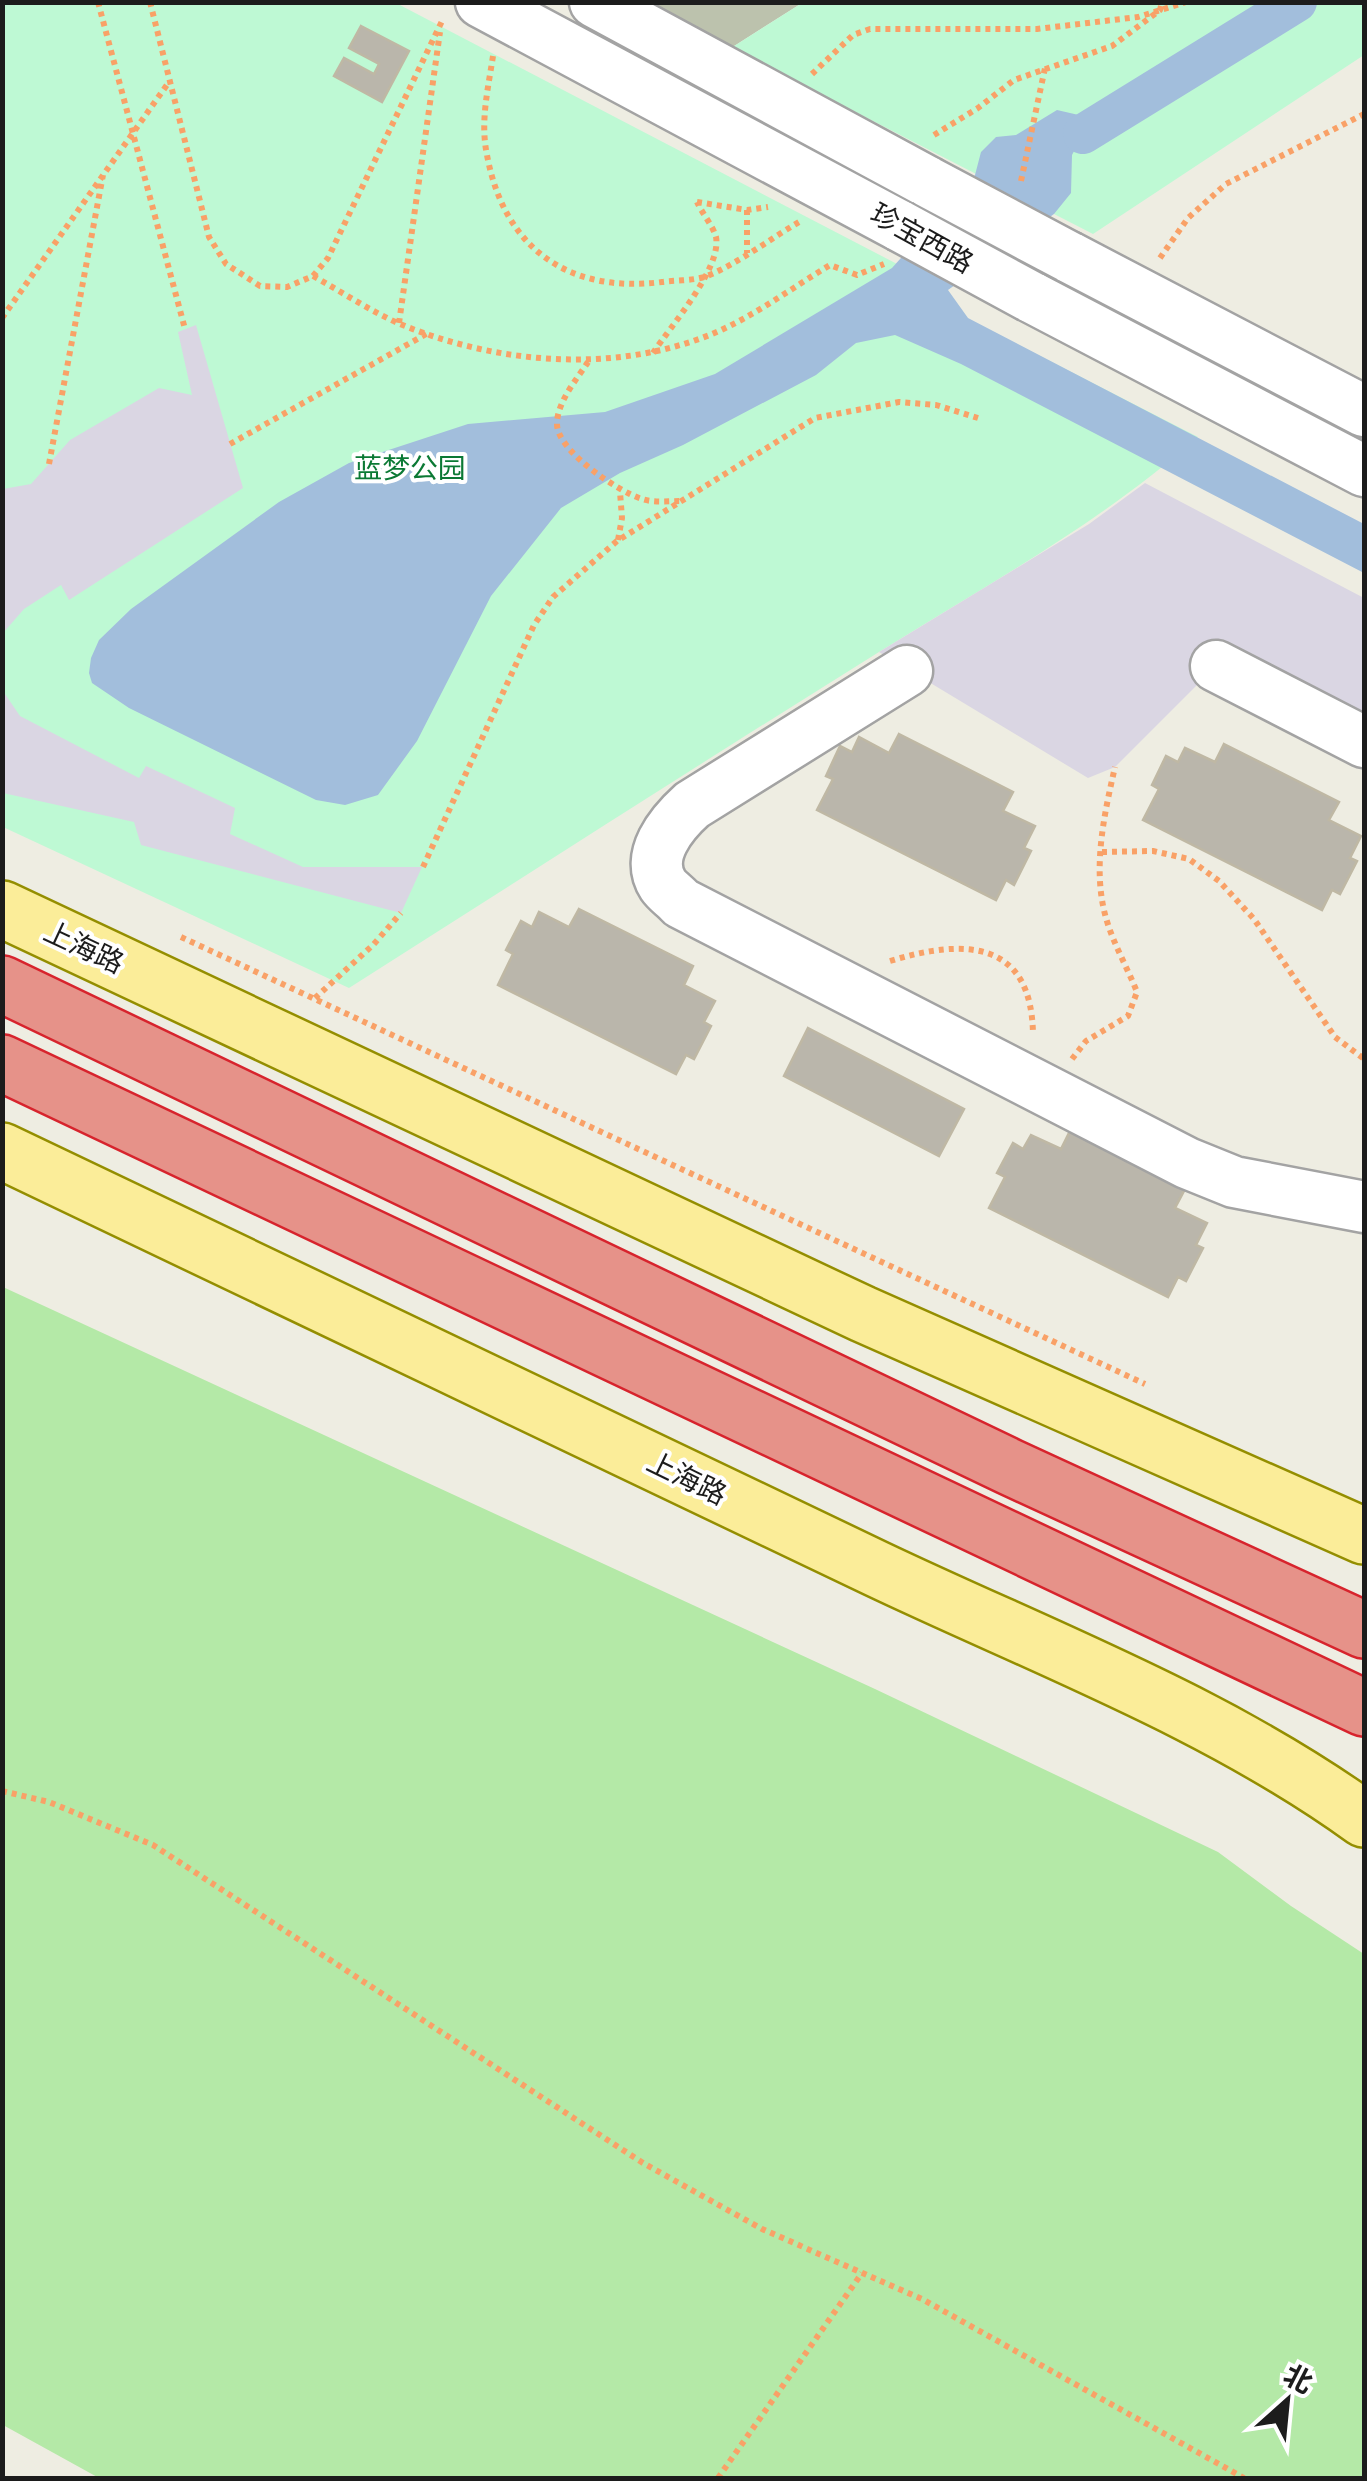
<svg xmlns="http://www.w3.org/2000/svg" width="1367" height="2481" font-family="'Titillium Web','Noto Sans SC',sans-serif">
  <style>
    .construction { fill: #bcc2ad }
    .grass { fill: #b4e9a7 }
    .park { fill: #bef9d4 }
    .plaza { fill: #dad6e3 }
    .water { fill: #a2bedc }
    .lines { fill: none; stroke-linecap: round; stroke-linejoin: round }
    .canal { stroke: #a2bedc; stroke-width: 40 }
    .building { fill: #bab6ab; stroke: #bfb8a4; stroke-width: 2.5 }
    .minor-casing { stroke: #a3a3a3; stroke-width: 55 }
    .major-casing { stroke: #948e00; stroke-width: 60 }
    .highway-casing { stroke: #d7242d; stroke-width: 60 }
    .path { stroke: #f9a167; stroke-width: 6; stroke-dasharray: 5 5; stroke-linecap: butt }
    .minor { stroke: #fff; stroke-width: 50 }
    .major { stroke: #fbed99; stroke-width: 55 }
    .highway { stroke: #e69289; stroke-width: 55 }
    .minor-bridge-casing { stroke: #a3a3a3; stroke-width: 55; stroke-linecap: butt }
    .minor-bridge { stroke: #fff; stroke-width: 50 }
    .labels { text-anchor: middle; stroke-width: 8; stroke-linejoin: round; paint-order: stroke }
    .street-label { font-size: 28px; fill: #1c1c1c; stroke: #fff }
    .park-label { font-size: 28px; fill: #0b7934; stroke: #fff }
  </style>
  <rect width="100%" height="100%" fill="#eeede2"/>
  <path class="construction" d="M648,3H802L731,48Z"/>
  <path class="grass" d="M3,1287L875,1689L1218,1852L1291,1906L1364,1954V2478H99L3,2425Z"/>
  <path class="park" d="M3,3H396L947,290L968,319L1198,437C1099,524 990,583 879,652C701,763 525,876 349,988L3,827Z
    M802,3H1364V55L1093,234L731,48Z"/>
  <path class="plaza" d="M196,325L243,488L69,600L61,585L24,609L3,633V640V489L31,484L70,440L159,388L192,395L178,332Z
    M1145,483L1364,598V742L1216,666L1115,767L1088,778L879,652L1089,524Z
    M2,681L5,694L20,716L139,778L146,766L235,808L230,834L303,867H422L401,913L141,845L134,822L3,793Z"/>
  <path class="water" d="M1057,110L1083,116V134L1072,155L1071,193L1054,214L948,290L968,318L1364,524V573L961,364L895,335L856,343L816,375L683,445L620,473L561,508L491,596L417,741L378,795L345,805L316,800L129,708L92,683L89,673L91,658L99,640L131,609L279,502L349,463L468,424L605,412L715,374L892,268L975,175L981,152L996,137L1016,135Z"/>
  <g class="lines">
    <path class="canal" d="M1083,134L1297,2"/>
  </g>
  <path class="building" d="M361,26L409,51L382,102L334,76L344,58L374,74L379,64L349,48Z
    M899,734L1013,792L1003,811L1035,826L1024,848L1031,851L1014,885L1006,880L996,900L817,810L833,779L826,776L840,746L852,752L859,737L889,753Z
    M1224,744L1339,802L1329,820L1361,836L1350,858L1357,861L1340,894L1332,890L1322,910L1143,820L1159,789L1152,785L1166,756L1178,762L1185,748L1215,762Z
    M579,909L693,966L684,985L715,1001L704,1022L711,1026L694,1059L686,1055L676,1074L498,985L513,954L506,950L521,921L532,927L539,912L569,927Z
    M808,1028L964,1109L939,1156L784,1076Z
    M1070,1131L1185,1189L1175,1208L1207,1223L1196,1245L1203,1248L1186,1281L1178,1277L1168,1297L989,1208L1005,1177L997,1173L1013,1143L1023,1149L1031,1135L1061,1149Z"/>
  <g class="lines">
    <defs>
      <path id="minor" d="M481,2L900,226
        M595,2L928,182
        M1069,257L1364,411
        M1031,297L1364,471
        M1216,666L1364,742
        M907,671L692,805C672,823 644,856 663,885C667,891 676,897 681,903L1187,1163L1234,1182L1364,1207"/>
      <path id="major" d="M2,909L863,1314L1364,1536
        M2,1151C294,1290 585,1430 877,1569C1041,1647 1216,1712 1364,1819"/>
      <path id="highway" d="M2,984L1010,1467L1364,1630
        M2,1063L1364,1708"/>
    </defs>
    <use href="#minor" class="minor-casing"/>
    <use href="#major" class="major-casing"/>
    <use href="#highway" class="highway-casing"/>
    <path class="path" d="M98,2L185,329
      M150,2L209,237L226,264L260,286L287,287L313,276L328,258L443,19
      M493,56C488,89 480,122 487,155C504,248 568,294 662,282C676,280 694,281 707,276C739,263 770,239 799,222
      M812,74L853,35L870,29H1037L1138,17L1186,2
      M934,135L978,108L1014,80L1112,46L1160,10L1162,2
      M1021,181L1045,68
      M697,202L747,210L768,207
      M747,210V253
      M1160,258L1188,218L1226,184L1364,114
      M313,276C342,292 370,311 400,324C497,364 614,374 712,334C753,317 792,288 830,265L857,275L884,264
      M2,318L169,82
      M399,323L440,32
      M653,353C670,327 722,268 716,237C713,226 702,213 697,202
      M588,362C577,379 557,402 557,424C557,451 619,492 642,499C654,503 668,501 681,501
      M230,444L428,333
      M49,464L103,175
      M618,540L622,518L620,492
      M1102,852L1153,851L1189,859L1219,881L1254,919L1335,1037L1364,1059
      M423,867L534,625L553,597L617,541L815,418L899,402L936,405L978,418
      M181,937L1145,1384
      M890,961C965,938 1032,940 1033,1035
      M315,998L373,945L401,913
      M1072,1059L1086,1041L1128,1016L1137,992C1127,967 1113,943 1106,918C1092,869 1104,815 1115,767
      M2,1791L49,1802L153,1845L643,2163L762,2229L922,2299L1244,2478
      M718,2478L862,2273"/>
    <use href="#minor" class="minor"/>
    <use href="#major" class="major"/>
    <use href="#highway" class="highway"/>
    <defs>
      <path id="minor-bridge" d="M928,182L1069,257
        M900,226L1031,297"/>
    </defs>
    <use href="#minor-bridge" class="minor-bridge-casing"/>
    <use href="#minor-bridge" class="minor-bridge"/>
  </g>
  <g class="labels">
    <g class="street-label">
      <text transform="translate(922 238) rotate(29)" y="10">珍宝西路</text>
      <text transform="translate(84 947) rotate(25)" y="10">上海路</text>
      <text transform="translate(687 1478) rotate(26)" y="10">上海路</text>
    </g>
    <g class="park-label">
      <text x="410" y="478">蓝梦公园</text>
    </g>
  </g>
  <rect width="1367" height="2481" fill="none" stroke="#1c1c1c" stroke-width="10"/>
  <g transform="translate(1287 2401) rotate(27)" stroke="#ffffff" stroke-width="8" paint-order="stroke">
  <path d="M0-8L18 38L0 25L-18 38Z" fill="#1c1c1c"/>
  <text y="-15" font-size="28" font-weight="bold" text-anchor="middle" fill="#1c1c1c">北</text>
  </g>
</svg>
